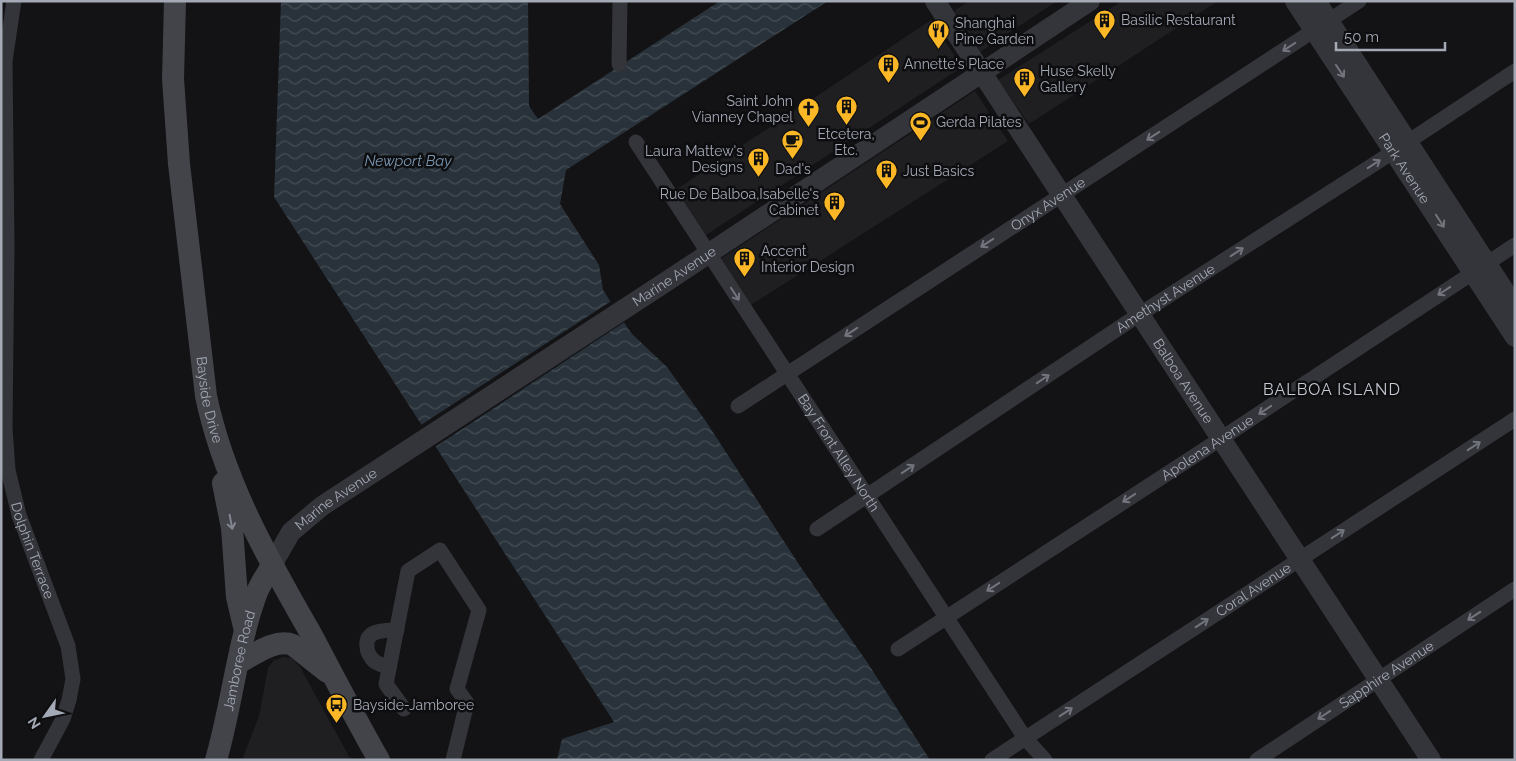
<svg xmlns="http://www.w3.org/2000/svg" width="1516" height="761" font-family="Raleway,sans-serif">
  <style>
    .built { fill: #1f1f22 }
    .water { fill: url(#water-waves) }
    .pier { fill: #131315 }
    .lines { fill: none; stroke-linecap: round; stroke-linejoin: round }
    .minor { stroke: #34353a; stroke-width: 15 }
    .tertiary { stroke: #34353a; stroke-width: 20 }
    .secondary { stroke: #42444a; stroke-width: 22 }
    .oneway { stroke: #72757e }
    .oneway2 { stroke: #828690 }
    .labels { text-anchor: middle; stroke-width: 5; stroke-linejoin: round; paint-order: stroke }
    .poi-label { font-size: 14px; fill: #a4a9b6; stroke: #0e0e10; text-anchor: start }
    .street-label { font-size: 14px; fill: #a4a9b6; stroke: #0e0e10 }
    .water-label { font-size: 15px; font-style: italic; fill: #7997b3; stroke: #0e0e10 }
    .quarter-label { font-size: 16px; letter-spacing: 1px; fill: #c5c9d2; stroke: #0e0e10 }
  </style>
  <defs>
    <pattern id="water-waves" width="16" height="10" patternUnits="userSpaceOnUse" patternTransform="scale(1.25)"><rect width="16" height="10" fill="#29323a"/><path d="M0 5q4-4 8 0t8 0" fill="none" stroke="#454d54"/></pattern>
  </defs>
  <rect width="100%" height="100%" fill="#131315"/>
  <path class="built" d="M969,1H1057L980,52L954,11Z
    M1122,1H1218L1029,124L998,80Z
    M931,20L962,67L703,237L674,191Z
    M975,91L1008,141L748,307L719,260Z
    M283,657L291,658L299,665L351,760H242L259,716L268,668L273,661Z"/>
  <path class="water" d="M281,1H528L529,106L538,119L720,1H828L566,170L560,204L599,265L603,290L631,333L667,367L705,420L800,566L867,662L930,760H557L562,739L614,722L274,197Z"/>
  <path class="pier" d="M613,300L626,321L435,447L421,425Z"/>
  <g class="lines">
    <g class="minor">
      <path id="s1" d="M14,1L5,61L7,246L5,428L8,470L19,515L68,646L73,679L69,700L63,719L41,760"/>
      <path d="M619,64L620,1"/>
      <path id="s2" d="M636,142L1025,738L1045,760"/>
      <path id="s3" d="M738,406L1359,1"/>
      <path id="s4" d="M817,529L1140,314L1379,161L1515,71"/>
      <path id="s5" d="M898,649L1222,438L1515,245"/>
      <path d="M389,668C385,666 378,664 374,661C371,658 367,652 367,647C365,630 384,630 397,630"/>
      <path d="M404,709L386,684L408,571L440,550L479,610L457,689L467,703L453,760"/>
      <path id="s6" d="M992,760L1515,419"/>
      <path id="s7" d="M1257,760L1515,589"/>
    </g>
    <g class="tertiary">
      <path id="s8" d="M935,1L1431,760"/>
      <path id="s9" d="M1295,1L1515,337"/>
      <path d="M1316,1L1515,307"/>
      <path id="s10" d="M272,565L291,532L322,506L658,287L1090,1"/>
    </g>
    <g class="secondary">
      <path id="s11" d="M175,1L173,79L179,164L206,396C224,482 267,557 310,632C333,675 355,718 379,760"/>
      <path d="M223,483L232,528L237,597L245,631"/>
      <path d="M238,663C254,655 275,638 293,645L327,672"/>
      <path id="s12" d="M216,760C232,705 237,646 257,592C261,583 267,574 272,565"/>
    </g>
  </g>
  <defs><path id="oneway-shaft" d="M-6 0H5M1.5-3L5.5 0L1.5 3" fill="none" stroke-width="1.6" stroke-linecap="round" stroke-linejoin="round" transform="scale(1.25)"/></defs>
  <g class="oneway">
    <use href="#oneway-shaft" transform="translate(1289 47) rotate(147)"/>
    <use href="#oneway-shaft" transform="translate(1340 71) rotate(56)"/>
    <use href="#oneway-shaft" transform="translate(1153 136) rotate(147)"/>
    <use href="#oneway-shaft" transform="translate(1374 164) rotate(-33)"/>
    <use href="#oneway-shaft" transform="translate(1440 221) rotate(57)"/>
    <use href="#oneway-shaft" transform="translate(987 243) rotate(147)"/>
    <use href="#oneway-shaft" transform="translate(1237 252) rotate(-33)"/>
    <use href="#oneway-shaft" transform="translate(1444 291) rotate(146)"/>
    <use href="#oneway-shaft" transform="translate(735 294) rotate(57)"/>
    <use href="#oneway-shaft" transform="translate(851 332) rotate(147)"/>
    <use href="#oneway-shaft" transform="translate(1043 379) rotate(-34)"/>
    <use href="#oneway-shaft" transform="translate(1265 410) rotate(146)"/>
    <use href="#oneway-shaft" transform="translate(1474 446) rotate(-33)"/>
    <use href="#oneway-shaft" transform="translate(908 469) rotate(-34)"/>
    <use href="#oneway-shaft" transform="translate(1129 498) rotate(147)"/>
    <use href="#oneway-shaft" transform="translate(1338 534) rotate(-33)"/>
    <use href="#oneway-shaft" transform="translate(993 587) rotate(147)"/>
    <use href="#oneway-shaft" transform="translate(1474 616) rotate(147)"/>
    <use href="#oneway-shaft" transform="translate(1202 623) rotate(-33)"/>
    <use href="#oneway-shaft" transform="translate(1066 712) rotate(-33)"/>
    <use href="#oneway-shaft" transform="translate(1324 715) rotate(146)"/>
  </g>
  <use class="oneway2" href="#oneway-shaft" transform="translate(231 522) rotate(79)"/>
  <defs>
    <symbol id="building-pin" viewBox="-11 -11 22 30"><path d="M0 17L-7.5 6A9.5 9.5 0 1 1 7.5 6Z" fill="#fbb726" stroke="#0e0e10"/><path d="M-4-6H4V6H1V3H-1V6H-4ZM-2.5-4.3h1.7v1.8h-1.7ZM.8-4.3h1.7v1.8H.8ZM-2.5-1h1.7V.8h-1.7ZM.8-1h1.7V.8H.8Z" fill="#111"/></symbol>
    <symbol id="restaurant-pin" viewBox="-11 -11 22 30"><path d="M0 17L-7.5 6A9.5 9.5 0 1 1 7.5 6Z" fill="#fbb726" stroke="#0e0e10"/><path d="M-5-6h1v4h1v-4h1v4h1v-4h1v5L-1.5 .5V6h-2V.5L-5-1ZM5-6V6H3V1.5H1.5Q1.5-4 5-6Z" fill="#111"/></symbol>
    <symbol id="church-pin" viewBox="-11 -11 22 30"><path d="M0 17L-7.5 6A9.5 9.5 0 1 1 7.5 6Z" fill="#fbb726" stroke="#0e0e10"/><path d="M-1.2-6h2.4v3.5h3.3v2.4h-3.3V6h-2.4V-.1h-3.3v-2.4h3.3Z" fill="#111"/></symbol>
    <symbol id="stadium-pin" viewBox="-11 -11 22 30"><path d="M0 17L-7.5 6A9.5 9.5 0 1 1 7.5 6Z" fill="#fbb726" stroke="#0e0e10"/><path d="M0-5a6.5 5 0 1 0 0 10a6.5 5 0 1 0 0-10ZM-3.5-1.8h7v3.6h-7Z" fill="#111"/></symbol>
    <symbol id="cafe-pin" viewBox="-11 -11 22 30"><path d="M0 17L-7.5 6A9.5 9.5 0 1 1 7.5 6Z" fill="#fbb726" stroke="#0e0e10"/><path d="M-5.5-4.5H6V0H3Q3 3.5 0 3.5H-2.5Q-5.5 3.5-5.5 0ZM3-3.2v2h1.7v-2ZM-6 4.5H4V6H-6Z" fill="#111"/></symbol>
    <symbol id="bus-pin" viewBox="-11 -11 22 30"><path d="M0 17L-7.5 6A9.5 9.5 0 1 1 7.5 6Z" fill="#fbb726" stroke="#0e0e10"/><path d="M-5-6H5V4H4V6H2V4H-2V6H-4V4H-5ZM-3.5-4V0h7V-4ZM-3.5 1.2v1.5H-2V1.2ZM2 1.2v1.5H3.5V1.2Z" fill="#111"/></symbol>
  </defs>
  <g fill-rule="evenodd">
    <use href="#building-pin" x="1092" y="8" width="25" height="34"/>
    <use href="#restaurant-pin" x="926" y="18" width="25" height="34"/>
    <use href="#building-pin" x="876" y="52" width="25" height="34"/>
    <use href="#building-pin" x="1012" y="66" width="25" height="34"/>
    <use href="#building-pin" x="834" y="94" width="25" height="34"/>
    <use href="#church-pin" x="796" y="96" width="25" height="34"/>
    <use href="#stadium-pin" x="908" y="110" width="25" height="34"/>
    <use href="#cafe-pin" x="780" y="128" width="25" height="34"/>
    <use href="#building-pin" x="746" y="146" width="25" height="34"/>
    <use href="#building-pin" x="874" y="158" width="25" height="34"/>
    <use href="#building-pin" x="822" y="190" width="25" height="34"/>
    <use href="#building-pin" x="732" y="246" width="25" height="34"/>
    <use href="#bus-pin" x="324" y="692" width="25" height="34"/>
  </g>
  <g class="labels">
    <g class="poi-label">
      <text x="1121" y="25">Basilic Restaurant</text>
      <text x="955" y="28">Shanghai<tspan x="955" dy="16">Pine Garden</tspan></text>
      <text x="904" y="69">Annette's Place</text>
      <text x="1040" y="76">Huse Skelly<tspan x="1040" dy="16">Gallery</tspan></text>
      <text x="793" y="106" text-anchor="end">Saint John<tspan x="793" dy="16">Vianney Chapel</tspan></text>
      <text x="936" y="127">Gerda Pilates</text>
      <text x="846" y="139" text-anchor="middle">Etcetera,<tspan x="846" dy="16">Etc.</tspan></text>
      <text x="743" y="156" text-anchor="end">Laura Mattew's<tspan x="743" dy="16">Designs</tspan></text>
      <text x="793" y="174" text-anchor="middle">Dad's</text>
      <text x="903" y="176">Just Basics</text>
      <text x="819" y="199" text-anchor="end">Rue De Balboa,Isabelle's<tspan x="819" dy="16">Cabinet</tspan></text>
      <text x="761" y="256">Accent<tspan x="761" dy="16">Interior Design</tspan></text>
      <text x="353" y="710">Bayside-Jamboree</text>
    </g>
    <g class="street-label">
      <text dy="5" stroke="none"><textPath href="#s9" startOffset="200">Park Avenue</textPath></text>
      <text dy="5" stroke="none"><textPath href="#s3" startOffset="370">Onyx Avenue</textPath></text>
      <text dy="5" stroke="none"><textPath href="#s10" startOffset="499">Marine Avenue</textPath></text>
      <text dy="5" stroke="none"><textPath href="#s4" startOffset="418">Amethyst Avenue</textPath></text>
      <text dy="5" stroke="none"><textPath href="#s8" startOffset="454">Balboa Avenue</textPath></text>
      <text dy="5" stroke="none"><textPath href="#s11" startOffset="401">Bayside Drive</textPath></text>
      <text dy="5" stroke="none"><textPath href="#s5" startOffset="369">Apolena Avenue</textPath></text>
      <text dy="5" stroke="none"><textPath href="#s2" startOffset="371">Bay Front Alley North</textPath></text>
      <text dy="5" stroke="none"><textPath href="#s10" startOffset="94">Marine Avenue</textPath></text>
      <text dy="5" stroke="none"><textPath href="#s1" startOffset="554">Dolphin Terrace</textPath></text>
      <text dy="5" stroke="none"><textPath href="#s6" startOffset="312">Coral Avenue</textPath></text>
      <text dy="5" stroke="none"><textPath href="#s12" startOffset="102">Jamboree Road</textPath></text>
      <text dy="5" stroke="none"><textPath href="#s7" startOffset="155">Sapphire Avenue</textPath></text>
    </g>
    <g class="water-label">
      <text x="408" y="166">Newport Bay</text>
    </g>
    <g class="quarter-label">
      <text x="1332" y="395">BALBOA ISLAND</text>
    </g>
  </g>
  <rect width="1516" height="761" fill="none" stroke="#a4a9b6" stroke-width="5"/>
  <g transform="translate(45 716) rotate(237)" stroke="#0e0e10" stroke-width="4" paint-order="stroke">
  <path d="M0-4L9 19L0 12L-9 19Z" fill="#a4a9b6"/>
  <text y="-8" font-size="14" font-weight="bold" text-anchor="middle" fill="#a4a9b6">N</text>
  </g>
  <path d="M1336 42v8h109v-8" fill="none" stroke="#a4a9b6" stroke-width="2.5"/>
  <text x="1344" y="42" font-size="15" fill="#a4a9b6" stroke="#0e0e10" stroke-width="4" paint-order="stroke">50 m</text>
</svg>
